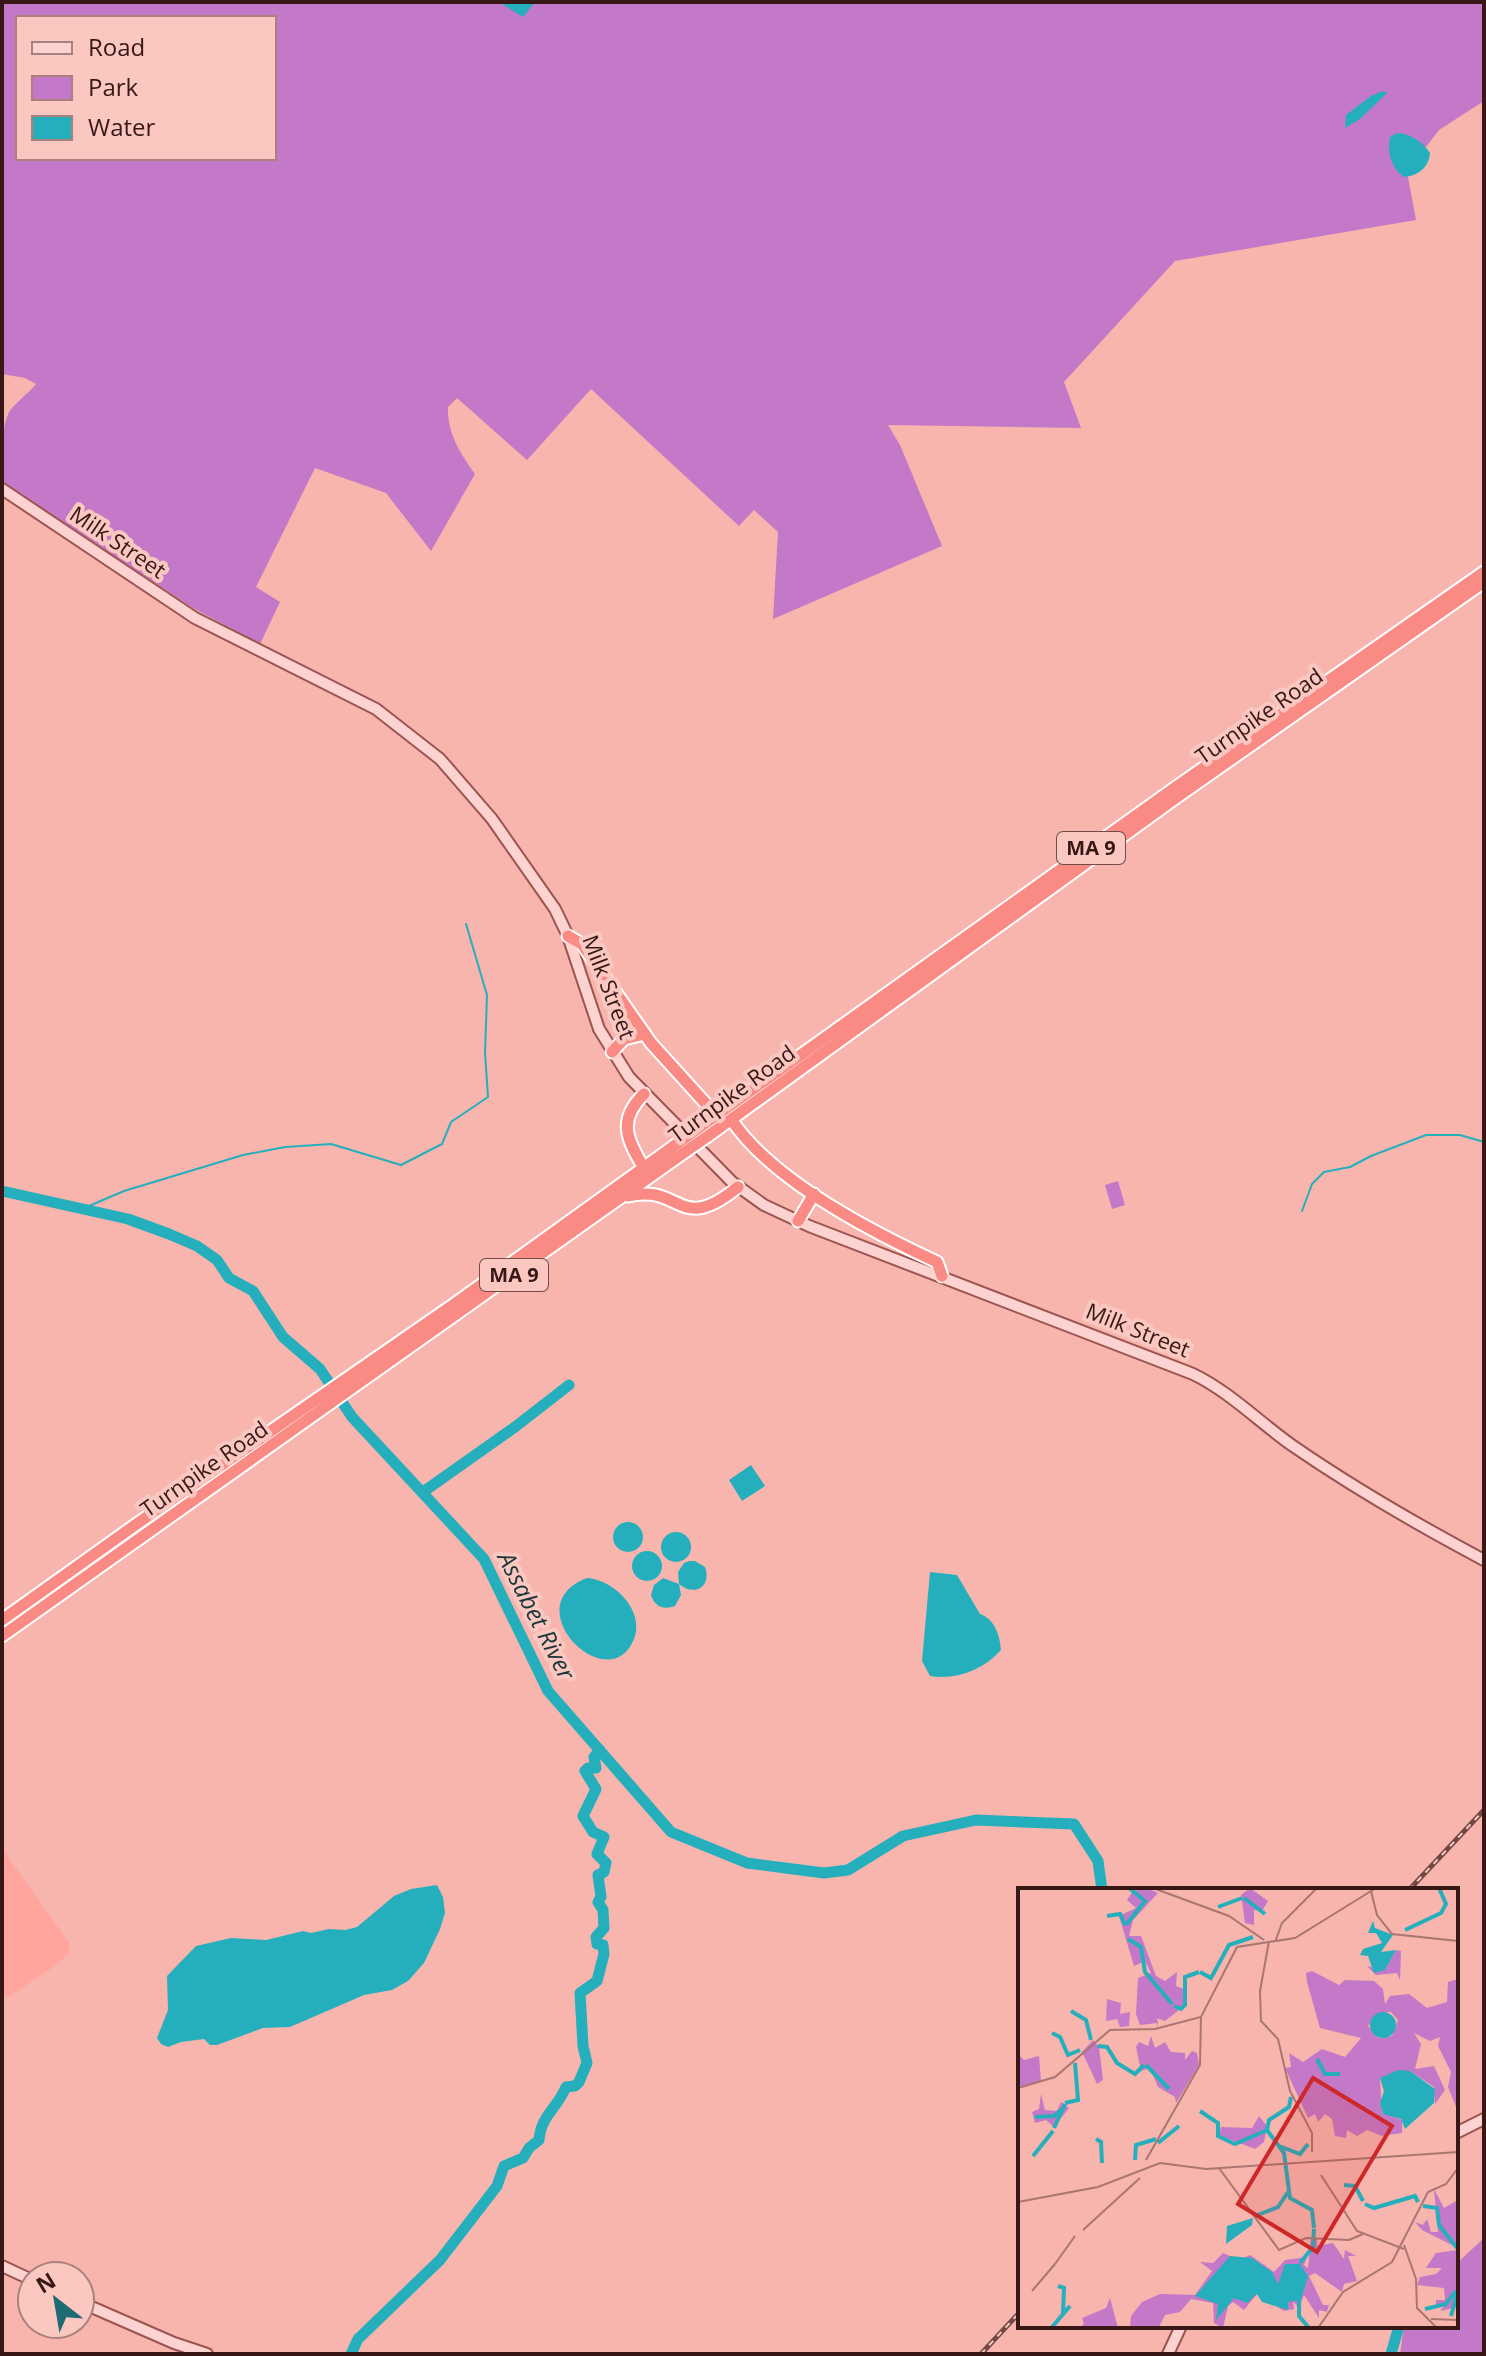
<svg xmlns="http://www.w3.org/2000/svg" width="1486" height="2356" font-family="'Open Sans',sans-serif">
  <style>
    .built { fill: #ffa59d }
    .green { fill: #c379c7; fill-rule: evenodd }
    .water { fill: #25afbd }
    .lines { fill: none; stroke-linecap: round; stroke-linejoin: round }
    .stream { stroke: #25afbd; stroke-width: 2 }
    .river { stroke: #25afbd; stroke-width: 11 }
    .secondary-casing { stroke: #9d544f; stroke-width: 14 }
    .trunk-casing { stroke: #fff; stroke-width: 15 }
    .secondary { stroke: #fdd3d1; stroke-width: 10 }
    .trunk { stroke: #fa8a84; stroke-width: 11 }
    .rail-casing { stroke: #714844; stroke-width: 5 }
    .rail { stroke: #fac7c1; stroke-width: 2; stroke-dasharray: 6; stroke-linecap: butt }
    .trunk-bridge-casing { stroke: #fff; stroke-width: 15; stroke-linecap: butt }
    .trunk-bridge { stroke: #fa8a84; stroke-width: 11 }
    .labels { text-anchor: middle; stroke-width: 8; stroke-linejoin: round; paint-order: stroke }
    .shield { fill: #fac7c1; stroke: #724c49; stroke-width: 2 }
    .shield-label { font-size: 20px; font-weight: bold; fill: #371816 }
    .street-label { font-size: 22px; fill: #371816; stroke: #fac7c1 }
    .water-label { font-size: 24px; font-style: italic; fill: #193538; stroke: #fac7c1 }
    .inset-river { fill: none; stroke: #25afbd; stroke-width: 4 }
    .inset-road { fill: none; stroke: #aa7671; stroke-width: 2 }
    .view { fill: #ce2727; fill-opacity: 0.15; stroke: #ce2727; stroke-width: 4 }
    .inset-edge { fill: none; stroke: #371816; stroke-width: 4 }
  </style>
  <rect width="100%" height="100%" fill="#f7b5ae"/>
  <path class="built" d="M2,1848L69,1943V1952L59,1963L10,1996L2,1998Z"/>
  <path class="green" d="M2,2H1484V101L1439,130L1407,172L1416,220L1175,261L1064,382L1081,428L888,425L900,445L942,546L773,619L778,532L754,510L739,526L591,389L527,460L457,398L448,407C447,433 460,453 475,474L431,551L386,493L315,468L256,587L280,602L260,644L193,608L2,482C2,460 0,431 9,412C16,402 28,394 36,384L25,378L2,374ZM18,18H274V158H18Z
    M1118,1181L1125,1205L1112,1209L1105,1185Z
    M1484,2238V2354H1400L1404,2326H1456V2264Z"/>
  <path class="water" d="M499,2H535L523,17Z
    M1383,91L1387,93L1360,119L1345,128L1346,115L1371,96Z
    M1397,133C1410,133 1423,142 1430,153C1429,168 1417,176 1404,177C1391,168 1387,152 1390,137Z
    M751,1465L765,1486L742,1501L729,1480Z
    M613 1537a15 15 0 1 1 30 0a15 15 0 1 1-30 0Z
    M661 1547a15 15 0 1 1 30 0a15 15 0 1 1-30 0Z
    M632 1566a15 15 0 1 1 30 0a15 15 0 1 1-30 0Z
    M689,1561H695L705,1567C712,1587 694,1597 679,1584L681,1595L675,1606C663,1610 655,1607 651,1595L654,1585L663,1578L679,1584L678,1572L684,1563Z
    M930,1572L957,1575L980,1614C995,1619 1000,1636 1001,1650C982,1671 956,1680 930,1676L922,1661Z
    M587,1578C614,1580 645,1610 634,1639C609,1701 513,1606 587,1578Z
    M437,1885L443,1897L445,1913L440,1929L424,1963L408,1981L392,1990L364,1995L290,2027L263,2028L217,2045H210L204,2039L181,2042L168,2047L161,2044L157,2038L168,2010L167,1976L196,1946L231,1938L266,1940L303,1931L311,1933L329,1929L345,1930L357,1927L394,1896L411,1889Z"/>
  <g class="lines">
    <path class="stream" d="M82,1209L124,1191L243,1155L285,1147L331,1144L401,1165L442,1144L451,1122L488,1097L485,1053L487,995L466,924
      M1302,1211L1312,1184L1324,1172L1350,1167L1371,1156L1426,1135H1460L1484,1142"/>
    <path class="river" d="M2,1191L128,1219L169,1234L197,1246L217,1260L229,1278L253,1291L283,1337L320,1369L352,1417L484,1559L548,1691L671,1832L747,1863L824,1873L848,1870L903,1836L976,1820L1074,1824L1098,1861L1102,1890
      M423,1492L515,1427L569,1385
      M351,2354L358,2339L440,2260L497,2186L504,2166L523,2158L529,2148L539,2140C541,2115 557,2109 566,2087L575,2086L579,2082L587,2063L583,2046L580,1993L597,1981L604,1954L603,1945L597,1944L596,1937L604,1928L603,1910L598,1902L601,1897L598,1875L604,1872L606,1863L597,1854L604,1837L593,1832L583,1816L596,1789L585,1771L588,1768H596L594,1757L600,1750
      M1391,2354L1399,2326"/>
    <defs>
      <path id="secondary" d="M2,489L195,618L376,709L440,759L492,819L555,909L568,936L599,1029L629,1077L732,1182L764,1205L809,1226L1193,1374C1230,1392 1259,1422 1293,1446C1354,1488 1418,1525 1484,1560
        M1456,2133L1484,2119
        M2,2266L32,2280
        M80,2302L174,2343L207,2354
        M1168,2354L1181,2326"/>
      <path id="trunk" d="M568,936L582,944L651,1043L717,1116
        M612,1052L624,1039L645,1034
        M731,1119C771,1180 872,1232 937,1262L942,1276
        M700,1127L1176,787L1484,572
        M708,1136L1177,797L1484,582
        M644,1168C627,1140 617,1120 644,1094
        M628,1196C682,1183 678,1236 738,1187
        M798,1221L814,1194
        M2,1620L138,1523L453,1305L674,1146
        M2,1636L682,1154"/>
    </defs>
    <use href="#secondary" class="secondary-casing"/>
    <use href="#trunk" class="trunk-casing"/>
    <use href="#secondary" class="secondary"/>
    <use href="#trunk" class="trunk"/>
    <defs>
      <path id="rail" d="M1409,1890L1484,1810
        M981,2354L1020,2312"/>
    </defs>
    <use href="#rail" class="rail-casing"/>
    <use href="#rail" class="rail"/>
    <defs>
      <path id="trunk-bridge" d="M674,1146L700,1127
        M682,1154L708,1136"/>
    </defs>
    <use href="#trunk-bridge" class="trunk-bridge-casing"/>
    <use href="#trunk-bridge" class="trunk-bridge"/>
  </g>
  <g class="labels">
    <g class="shield">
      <rect x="1057" y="832" width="68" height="32" rx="6"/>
      <rect x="480" y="1259" width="68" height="32" rx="6"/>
    </g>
    <g class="shield-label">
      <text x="1091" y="855">MA 9</text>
      <text x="514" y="1282">MA 9</text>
    </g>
    <g class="street-label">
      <text transform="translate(118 542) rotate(34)" y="8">Milk Street</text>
      <text transform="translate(1259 716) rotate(-35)" y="8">Turnpike Road</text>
      <text transform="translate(609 987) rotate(69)" y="8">Milk Street</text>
      <text transform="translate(732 1094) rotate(-36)" y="8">Turnpike Road</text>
      <text transform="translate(1138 1330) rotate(22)" y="8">Milk Street</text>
      <text transform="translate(204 1469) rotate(-35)" y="8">Turnpike Road</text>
    </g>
    <g class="water-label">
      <text transform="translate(536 1616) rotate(63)" y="8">Assabet River</text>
    </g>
  </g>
  <g transform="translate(1018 1888)">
    <rect width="440" height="440" fill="#f7b5ae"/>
    <path d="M129,0L140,5L115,32L111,48H123L138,88L147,93L159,84L158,98L166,101V118L147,133L139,130L140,135V140L139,135L122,137L118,126L120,90L133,85L127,73L116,78L101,28L118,20L109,12L115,3ZM232,0L250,13L244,23L236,22V37L227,35L223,7ZM378,62L383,63L382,92L379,85L358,87L349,78L367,82ZM294,83L321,97L327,92L356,93L365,101L367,116L372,108L391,106L409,120L429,114L430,94L440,91V224L430,199L433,184L420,158L422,149L412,153L396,145L403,156L397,181L416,178L427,202L417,216L416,199L392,183L362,191L364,225L384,232V245L364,248L349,242L339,248L329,242L328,250L317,248L314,231L307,226L300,234L297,226L290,230L267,180L273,179L271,165L285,174L304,161L327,169L343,150L302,140L289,94L288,85ZM364,124H373L380,132L374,148L361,150L350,138ZM133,148L137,160L147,154L153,164L167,165V172L174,163L179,165L181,177L158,215L157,209L140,199L132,180L123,183L118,159L121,154L130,158ZM75,152L81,159L85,192L79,196L64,164ZM0,166L6,172L21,168L23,193L1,199ZM23,206L27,222L39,223L43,214L51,220L36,239L28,232L17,235L14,224L21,221ZM241,228L249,238L246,254L237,261L201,247L203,239L234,240ZM416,301L426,320L440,312V360L404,342L397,334L405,337L409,331L413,344H420ZM293,351H299V358L315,355L326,371L327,362L338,368H330L339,393L326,396L324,404L297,385L291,388L305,417H311L309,424L301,422V430L286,407L281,419L275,414L276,421L266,423L239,406L226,422L215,414L210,418L205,440L196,435L195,415L173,411L162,424L147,427L141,439L112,440L113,428L124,414L142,406L177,407L194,383L182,374L195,375L205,365L221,372L232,367L256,384L267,372L289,369L286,377L290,380ZM439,362L440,419L422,423L427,417L418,416V412H427L426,400L399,397L402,389L418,386L424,380H408L418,365ZM92,410L100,440H61L66,436L64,430L88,420Z" fill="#c379c7" fill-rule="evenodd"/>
    <path d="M89,111L103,115L102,126L112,124L111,138L102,139L99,131L88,133Z" fill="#c67bca"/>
    <path d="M355,33L357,40L375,47L363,64L378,62L367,82L356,85L350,68L342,67L345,61L364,55L358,45H350ZM352 137a13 13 0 1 1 26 0a13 13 0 1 1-26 0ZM380,182L392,183L417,201L416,215L387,241L383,231L365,226L362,215L366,203L362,190ZM235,330L234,337L208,356L209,338ZM212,368L234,370L254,384L260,396L267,376H282L290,388L283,412L270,414V422L244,414L239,406L229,415L216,410L198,432L200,416L177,408Z" fill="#25afbd"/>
    <path class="inset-river" d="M226,10L247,26M200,19L224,10M89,28L102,26L107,37M108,37L127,13L111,0M387,42L423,25L428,16L421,0M110,51L123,59L127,84L154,116M182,84L193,90L211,57L235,49M156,118L163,121L167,117V89L181,84M53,123L68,132L73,152M34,145L42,149L50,167L62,162M80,158L89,159L99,175L117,186L126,177M299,171L307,186H322M128,177L151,201M273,209L271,219L251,232L249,242L266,265L272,310L294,322L296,340M47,215L60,212L57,175M182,223L200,235V248L217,256L249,242M17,229L36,228L43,222M36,240L47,216M78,251L83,254L84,275M140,255L161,238M261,258L282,266L290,256M15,268L35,243M117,272L118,257L138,251M326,297L337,298L345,313M347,316L356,320L397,308L400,314M405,318L419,320L421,337L439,360M237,328L260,319L270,304M282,375L295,359L296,341M40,398L46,400L45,425M281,411V428L291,440M407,421L428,416L438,403M433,428L440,403M34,439L52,418"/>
    <path class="inset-road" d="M135,0L211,28L246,52M353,3L359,27L374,46L440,53M251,53L242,103L243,133L260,151L272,203L294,245V264M257,54L264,35L299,0M0,200L37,189L92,142L137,141L183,129L219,59L277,50L358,0M128,272L182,177L183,129M201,280L261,362L288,350L331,352L345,346M303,287L339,343L386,361M0,314L80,299L142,275L188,281L440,264M65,342L122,290M386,357L398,391L399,420L419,440M37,376L57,348M14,403L37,376M413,431L440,432M300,440L325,404L374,374L410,304L428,296L440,280"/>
    <path class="view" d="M295,190L374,238L299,364L220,316Z"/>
    <rect width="440" height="440" class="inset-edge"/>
  </g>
  <rect width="1486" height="2356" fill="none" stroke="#371816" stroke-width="8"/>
  <rect x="16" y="16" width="260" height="144" fill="#fac7c1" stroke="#ac817d" stroke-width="2"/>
  <rect x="32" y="42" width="40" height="12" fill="#fdd3d1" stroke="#ac817d" stroke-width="2"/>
  <text x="88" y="56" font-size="24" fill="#371816">Road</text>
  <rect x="32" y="76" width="40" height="24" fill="#c379c7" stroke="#ac817d" stroke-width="2"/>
  <text x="88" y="96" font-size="24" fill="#371816">Park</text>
  <rect x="32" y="116" width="40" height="24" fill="#25afbd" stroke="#ac817d" stroke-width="2"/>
  <text x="88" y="136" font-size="24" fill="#371816">Water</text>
  <g transform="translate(56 2300) rotate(329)"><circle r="38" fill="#fac7c1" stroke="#ac817d" stroke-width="2"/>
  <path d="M0-6L14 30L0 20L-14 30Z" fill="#1f6b73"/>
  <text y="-12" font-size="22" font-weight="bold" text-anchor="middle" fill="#371816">N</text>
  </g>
</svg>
